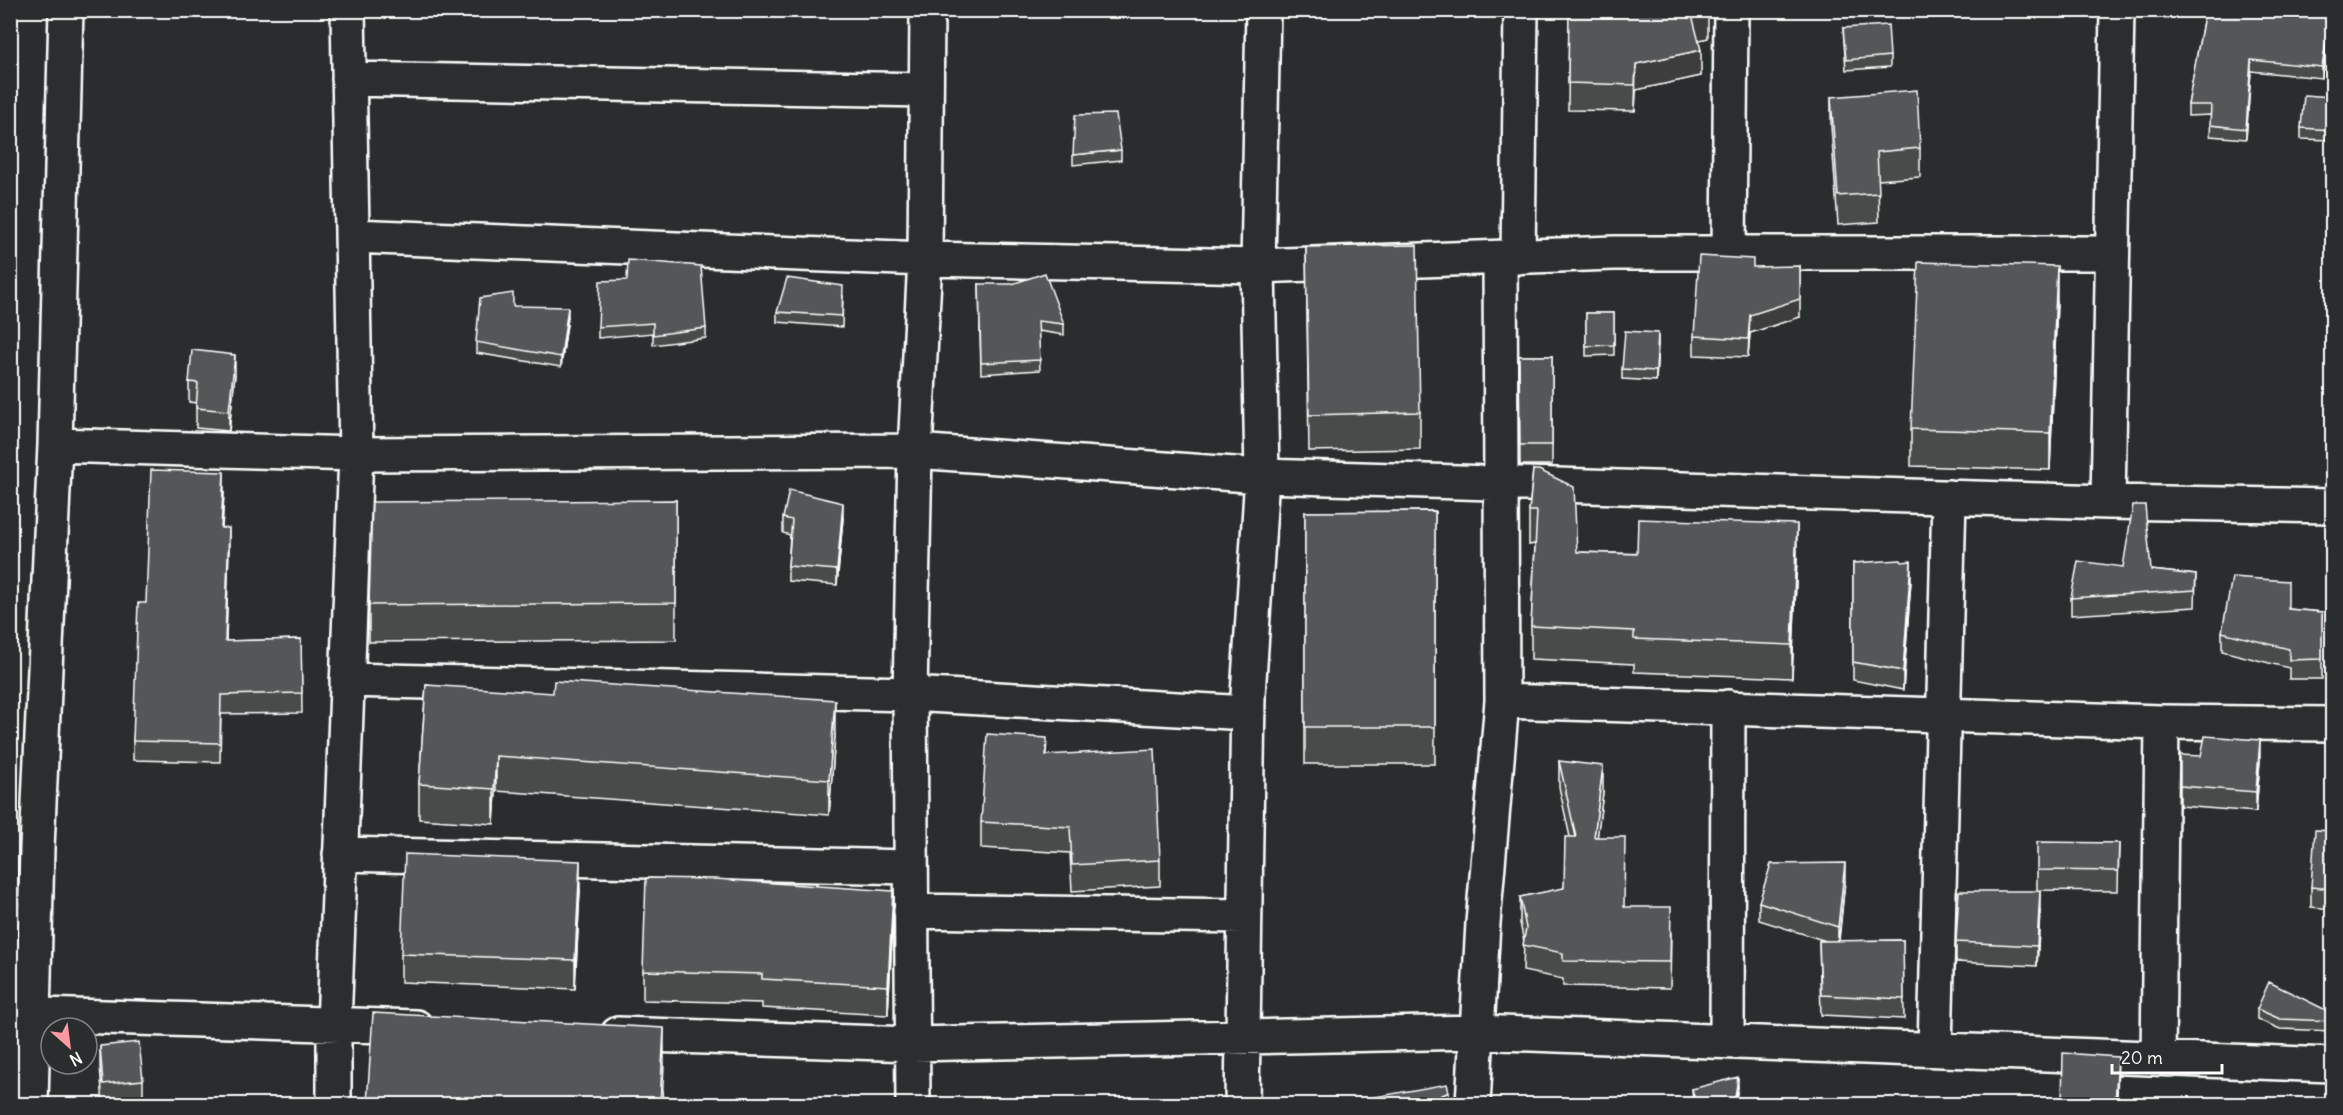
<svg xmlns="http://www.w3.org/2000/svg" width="2343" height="1115" font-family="Delius,sans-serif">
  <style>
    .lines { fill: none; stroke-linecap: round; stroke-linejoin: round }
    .minor-casing { stroke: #fff; stroke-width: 38 }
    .minor { stroke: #2a2d2e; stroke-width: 33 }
    .wall { fill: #494b4c; stroke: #fff; stroke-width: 1.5 }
    .shaded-wall { fill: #3c3d3e; stroke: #fff; stroke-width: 1.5 }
    .building { fill: #555758; stroke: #fff; stroke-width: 1.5 }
  </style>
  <rect width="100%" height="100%" fill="#2a2d2e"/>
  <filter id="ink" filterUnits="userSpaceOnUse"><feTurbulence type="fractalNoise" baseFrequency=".0167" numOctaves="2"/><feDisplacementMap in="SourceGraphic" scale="12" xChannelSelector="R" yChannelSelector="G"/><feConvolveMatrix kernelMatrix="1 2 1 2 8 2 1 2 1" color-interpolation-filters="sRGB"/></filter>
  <g filter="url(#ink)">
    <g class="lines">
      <defs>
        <path id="minor" d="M349,79L926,90
          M352,236L925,259L1258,266L1614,253H2112
          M1729,253L1731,10
          M1518,257L1521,10
          M55,445L356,454L915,451L1262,476L2108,502L2332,506
          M2108,502L2117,10
          M347,680L910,694L1248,713
          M1502,701L2162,722L2332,724
          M340,854L910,867
          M911,911L1244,916
          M10,1014L416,1027
          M618,1034L913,1044L1476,1032L2332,1065
          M1727,1041L1728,707
          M1935,1049L1949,497
          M2158,1058L2162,722
          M31,1104L37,848L55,445L66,10
          M334,1104V1025L356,454L348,10
          M913,1104L910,694L915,451L925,259L927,10
          M1242,1104L1248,695L1262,476L1258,266L1263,10
          M1473,1104L1483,923L1502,701L1500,258"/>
      </defs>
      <use href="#minor" class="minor-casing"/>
      <use href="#minor" class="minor"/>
    </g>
    <path class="wall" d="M1569,10L1708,38L1698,40L1701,76L1636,90L1635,111L1568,110Z
      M2205,10L2330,26L2322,78L2251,71L2246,139L2210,136L2211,115L2188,116V105Z
      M1843,28L1890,56V67L1846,70Z
      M1831,97L1920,148V177L1878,180L1879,222L1838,225L1831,126Z
      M2332,97V140L2301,139V128Z
      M1121,150V160L1073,165V155Z
      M1306,247L1420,412V449L1309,451Z
      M1753,267L1800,317L1750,333L1748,357L1694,355V336Z
      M627,280L706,328V338L653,345V333L598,338V327Z
      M979,284L1064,324V335L1038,331L1040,370L981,374Z
      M843,296L842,327L777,322V312Z
      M2057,302L2050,470L1911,466V429Z
      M513,306L568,317L561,367L476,353V342Z
      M1586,313H1614V355L1586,356Z
      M1658,343L1656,381L1622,379V369Z
      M1519,356H1552V465H1520Z
      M235,375L229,431L196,428V403L189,402V382Z
      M1533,470L1577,552L1797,558L1792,678L1634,672V664L1531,659V626L1535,544L1529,545V511Z
      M224,492L222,528L229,547L226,641L301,639L302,713L221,714L220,762L133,760V741L146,603Z
      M676,500V640L369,642V605Z
      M1435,511V764H1305V512Z
      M783,518H843L837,585L788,581V566L790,535L783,533Z
      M1853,563L1911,580L1903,690L1853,680Z
      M2123,567L2196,575L2195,607L2071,615V598Z
      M2288,609L2322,612V679H2289V668L2222,651V632Z
      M426,685L835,735L829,815L496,791L494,824L419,819V784Z
      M1047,755L1160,860V886L1072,891L1070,853L981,848V822Z
      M2201,756L2260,760L2256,812L2180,806V786Z
      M1559,761L1603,792L1597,837L1624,907L1671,933L1670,988L1563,986V979L1523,971L1524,942L1520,923V897L1564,888L1570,837L1559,787Z
      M2332,831V909L2311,907V887Z
      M2119,843L2118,891L2037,890V870Z
      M1845,881L1839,941L1903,940L1904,1019L1821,1015L1819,941H1826L1759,920V902Z
      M580,890L575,989L401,982V954Z
      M2040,911L2037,966L1956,962V942Z
      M893,919L888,1015L762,1008V1003L643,1000V971Z
      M2257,1009L2332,1013V1031L2280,1029L2257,1019Z
      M100,1046L143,1080V1100L103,1104L100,1066Z
      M1738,1087L1735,1104H1693L1692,1089Z"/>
    <path class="shaded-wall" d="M1708,12V38L1692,42V15Z
      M2330,16V26L2322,78V67Z
      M1701,50V76L1636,90L1635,111L1636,64Z
      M2251,60V71L2246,139V129Z
      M1800,266V317L1750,333L1748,357L1750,315Z
      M2057,266V302L2050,470V433Z
      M568,307V317L561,367V357Z
      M1658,333V343L1656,381V371Z
      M235,355V375L229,431V411Z
      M224,472V492L221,547V528Z
      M843,503V518L837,585V570Z
      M1797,524V558L1792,678V645Z
      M229,528V547L225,661V641Z
      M1911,561V580L1903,690V671Z
      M835,700V735L829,815V780Z
      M2260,740V760L2256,812V792Z
      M496,756V791L494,824V789Z
      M1603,766V792L1594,863V837Z
      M580,861V890L575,989V960Z
      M1845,863V881L1838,945V927Z
      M893,891V919L888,1015V986Z
      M2040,891V911L2037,966V946Z
      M664,1028V1065L662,1104H660Z
      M2118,1057L2117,1104H2115Z
      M1738,1077V1087L1735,1104H1734Z
      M1449,1092V1102L1443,1104H1423Z"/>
    <path class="building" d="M1569,10H1707L1708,12L1692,15L1701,50L1636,64L1635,85L1568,83Z
      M2205,10H2281L2330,16L2322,67L2251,60L2246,129L2210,125L2211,105H2188Z
      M1888,25L1890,56L1846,60L1843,28Z
      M1917,90L1920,148L1877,152L1879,193L1838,196L1831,97Z
      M2304,95L2332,97V130L2301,128Z
      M1116,114L1121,150L1073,155L1075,115Z
      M1417,245L1420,412L1309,415L1306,247Z
      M1699,256L1753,259V267L1800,266V299L1750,315L1748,339L1694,336Z
      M628,260L701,266L706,328L653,335V323L598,327L600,281L627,280Z
      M1918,262L2057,266L2050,433L1911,429Z
      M1045,273L1064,324L1038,321L1040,360L981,363L979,284H1012Z
      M787,278L843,286L842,316L777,312Z
      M513,293V306L568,307L561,357L476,342L480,298Z
      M1586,313H1614V345L1586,346Z
      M1625,331L1658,333L1656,371L1622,369Z
      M192,350L235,355L229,411L196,408L198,383L189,382Z
      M1519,356H1552V445H1520Z
      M151,470L224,472L221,528H229L225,641L301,639L302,693L221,695L220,743L133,741L138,603H146Z
      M1533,470H1539L1574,487L1577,552L1637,554L1638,519L1797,524L1792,645L1634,639V631L1531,626L1537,511H1529Z
      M789,490L843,503L837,570L788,566L792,520L783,518Z
      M676,500V603L369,605L372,502Z
      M2133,505H2145L2151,570L2196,575L2195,590L2071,598L2078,561L2123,567Z
      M1435,511V727H1305V512Z
      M1901,560L1902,562L1911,561L1903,671L1853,662V563Z
      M2232,577L2288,581V609L2322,612V659L2289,660V649L2222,632Z
      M554,681L835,700L829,780L496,756L494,789L419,784L426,685L553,693Z
      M987,734L1047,738L1046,755L1155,749L1160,860L1072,865L1070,827L981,822Z
      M2205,736L2260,740L2256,792L2180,786V755L2201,756Z
      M1559,761L1603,766L1594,837H1625L1624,907H1671L1670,962L1563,961V953L1523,945L1526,928L1520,897L1564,888L1565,837H1576Z
      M2315,830L2332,831V889L2311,887Z
      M2037,842L2119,843L2118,871L2037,870Z
      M405,854L580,861L575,960L401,954Z
      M1845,863L1838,927L1759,902L1771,864Z
      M646,878L715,879L893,891L888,986L762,979V974L643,971Z
      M1959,891H2040L2037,946L1956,942Z
      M1903,940L1904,999L1821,995L1819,941Z
      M2269,982L2332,1013V1021L2280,1019L2257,1009Z
      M373,1013L664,1028L660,1104H367Z
      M139,1042L143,1080L103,1084L100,1046Z
      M2063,1053L2118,1057L2115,1104H2062Z
      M1738,1077L1734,1104H1696L1692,1089Z
      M1447,1084L1449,1092L1423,1104H1359L1358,1100Z"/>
  </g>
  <rect width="2343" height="1115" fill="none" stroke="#2a2d2e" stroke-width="36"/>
  <rect x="18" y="18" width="2307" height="1079" fill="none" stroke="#fff" stroke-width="2" filter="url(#ink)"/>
  <g transform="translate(69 1046) rotate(152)"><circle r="28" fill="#2a2d2e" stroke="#7f8182" stroke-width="1.5"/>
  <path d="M0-4.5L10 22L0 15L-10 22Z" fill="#ff9aa2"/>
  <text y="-9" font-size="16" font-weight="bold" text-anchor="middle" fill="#ffffff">N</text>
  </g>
  <path d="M2112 1064v9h110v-9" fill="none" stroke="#ffffff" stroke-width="3"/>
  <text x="2121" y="1064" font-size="18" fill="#ffffff" stroke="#2a2d2e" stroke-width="4.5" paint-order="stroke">20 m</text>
</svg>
